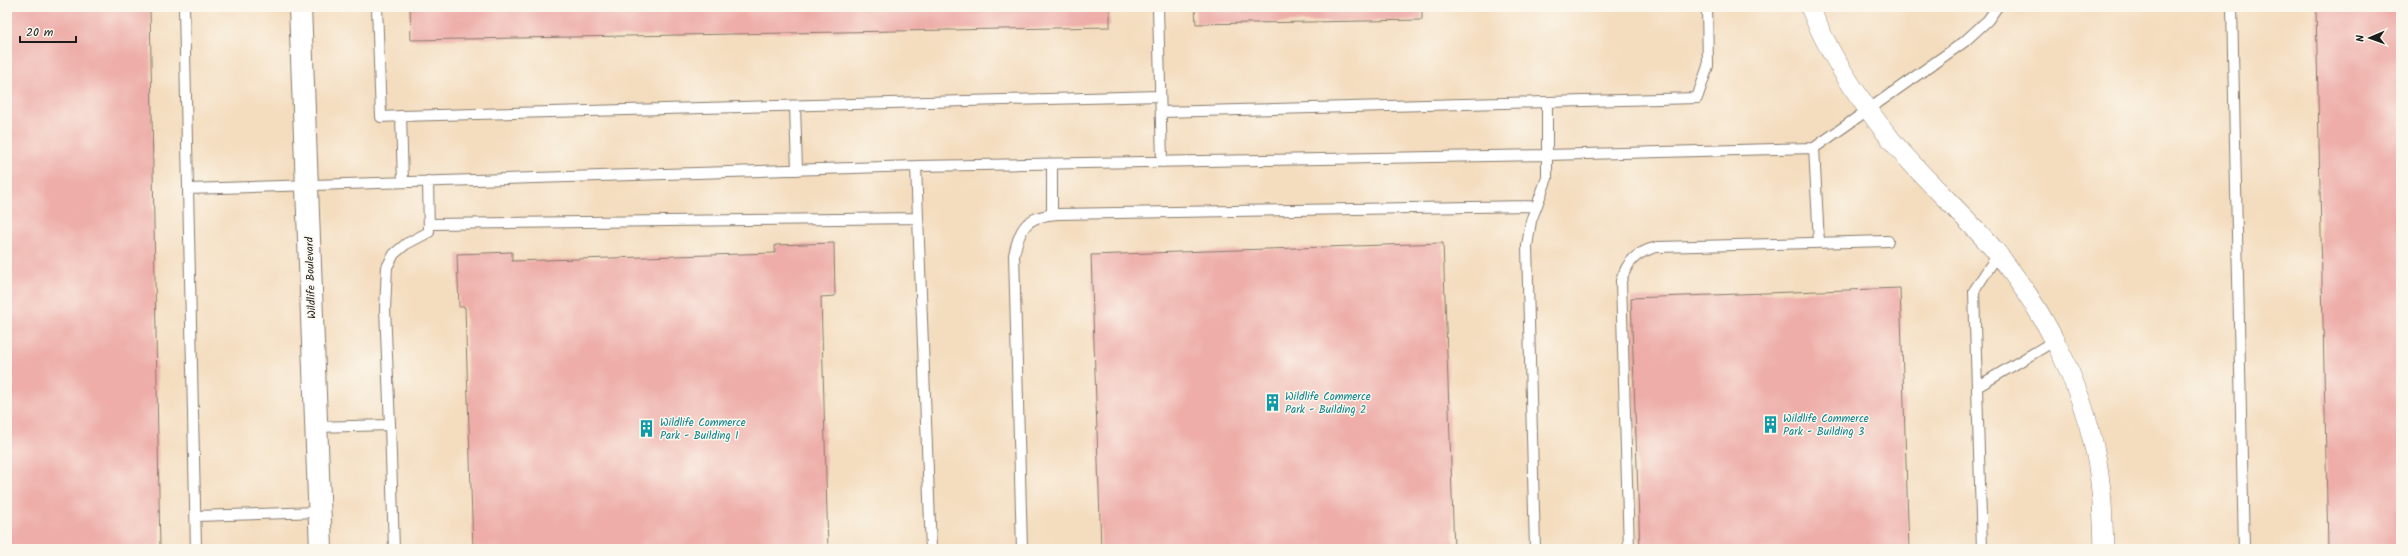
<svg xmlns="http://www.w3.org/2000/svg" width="2408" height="556" font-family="Kalam,sans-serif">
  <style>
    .building { fill: #eeada9 }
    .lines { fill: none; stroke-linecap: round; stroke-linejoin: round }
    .lane-casing { stroke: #887c6e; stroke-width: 12 }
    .street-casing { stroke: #887c6e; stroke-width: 20 }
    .secondary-casing { stroke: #887c6e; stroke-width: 24 }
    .lane { stroke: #fff; stroke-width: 10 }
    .street { stroke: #fff; stroke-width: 19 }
    .secondary { stroke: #fff; stroke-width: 22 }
    .labels { text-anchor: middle; stroke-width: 3; stroke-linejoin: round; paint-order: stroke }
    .street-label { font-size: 11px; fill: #1c1c1c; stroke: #fbf7ec }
    .culture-label { font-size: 11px; fill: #0d838f; stroke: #fbf7ec; text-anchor: start }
  </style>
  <rect width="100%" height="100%" fill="#fbf7ec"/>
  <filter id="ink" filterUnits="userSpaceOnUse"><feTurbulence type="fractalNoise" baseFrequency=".025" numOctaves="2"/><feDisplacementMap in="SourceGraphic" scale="8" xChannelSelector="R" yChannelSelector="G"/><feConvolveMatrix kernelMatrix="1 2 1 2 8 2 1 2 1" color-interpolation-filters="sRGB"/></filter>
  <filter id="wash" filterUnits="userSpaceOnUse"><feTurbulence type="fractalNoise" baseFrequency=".012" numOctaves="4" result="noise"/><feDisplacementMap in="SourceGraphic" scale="16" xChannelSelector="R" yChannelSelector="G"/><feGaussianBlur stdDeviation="0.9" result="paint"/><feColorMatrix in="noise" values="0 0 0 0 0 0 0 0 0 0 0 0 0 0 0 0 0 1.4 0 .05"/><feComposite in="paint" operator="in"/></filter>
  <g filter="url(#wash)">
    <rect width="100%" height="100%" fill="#f4ddbf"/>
    <g id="blocks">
      <path class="building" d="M7,7H150L160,549H7Z
        M410,7H1110V27L411,40Z
        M1195,7H1422V20L1196,24Z
        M2316,7H2401V549H2328Z
        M834,243L835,296L821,297L828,549H473L465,307H459L457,254L512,252V261L775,253V245Z
        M1443,243L1454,549H1101L1091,255Z
        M1900,288L1909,549H1640L1631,298Z"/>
    </g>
  </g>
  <g filter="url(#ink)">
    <use href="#blocks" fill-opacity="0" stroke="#887c6e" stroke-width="1"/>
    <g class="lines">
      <defs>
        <path id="lane" d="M184,7L196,549
          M377,7L381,117L401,116L403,182
          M1158,7L1162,162
          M2232,7L2244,549
          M795,106L797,170
          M1161,112L1697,98L1708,66L1707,7
          M401,116L1160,96
          M1814,148L1819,243
          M1052,164V214
          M916,166L931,549
          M188,189L916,166L1547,155L1814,148L1964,42L1988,20L1997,7
          M429,224L918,218
          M1977,387L2054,341
          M390,425L394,549
          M316,427L390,425L385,309L387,267L394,254L406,244L429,232L428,181
          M196,516L320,512
          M1022,549L1014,255C1020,226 1027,216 1058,214L1536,206
          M1535,549L1527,246L1531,221L1547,178V102
          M1629,549L1621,281C1627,261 1637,252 1657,247L1888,241
          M1982,549L1974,291L1998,254"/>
        <path id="street" d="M1810,7C1829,56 1860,101 1893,142C1925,181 1964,214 1997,253C2043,309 2080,380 2095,451C2102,483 2103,517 2104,549"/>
        <path id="secondary" d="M300,7L321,549"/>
      </defs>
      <use href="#lane" class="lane-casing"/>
      <use href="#street" class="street-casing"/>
      <use href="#secondary" class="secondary-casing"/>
      <use href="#lane" class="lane"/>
      <use href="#street" class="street"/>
      <use href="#secondary" class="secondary"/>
    </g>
  </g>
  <defs>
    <symbol id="building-bare" viewBox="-9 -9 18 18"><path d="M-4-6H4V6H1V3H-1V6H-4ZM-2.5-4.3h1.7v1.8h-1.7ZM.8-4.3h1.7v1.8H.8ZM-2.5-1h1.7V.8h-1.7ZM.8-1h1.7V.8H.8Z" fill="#0f9aa8" stroke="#fbf7ec" stroke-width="2.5" paint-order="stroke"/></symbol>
  </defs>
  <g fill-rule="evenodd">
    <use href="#building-bare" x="1260" y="390" width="25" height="25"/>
    <use href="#building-bare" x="1758" y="412" width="25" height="25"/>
    <use href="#building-bare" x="634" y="416" width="25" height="25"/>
  </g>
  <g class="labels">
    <g class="street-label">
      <text transform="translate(310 278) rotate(-92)" y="4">Wildlife Boulevard</text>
    </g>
    <g class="culture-label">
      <text x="1285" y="400">Wildlife Commerce<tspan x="1285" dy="13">Park - Building 2</tspan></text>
      <text x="1783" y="422">Wildlife Commerce<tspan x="1783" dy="13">Park - Building 3</tspan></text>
      <text x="660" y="426">Wildlife Commerce<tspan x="660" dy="13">Park - Building 1</tspan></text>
    </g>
  </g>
  <rect width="2408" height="556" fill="none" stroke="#fbf7ec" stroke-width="24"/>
  <g transform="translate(2370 38) rotate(268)" stroke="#fbf7ec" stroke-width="3" paint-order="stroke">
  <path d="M0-3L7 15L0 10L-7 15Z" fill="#1c1c1c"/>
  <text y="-6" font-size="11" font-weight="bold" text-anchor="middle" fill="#1c1c1c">N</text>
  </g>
  <path d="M20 36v6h56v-6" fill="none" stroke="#1c1c1c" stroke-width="2"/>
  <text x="26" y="36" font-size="12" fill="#1c1c1c" stroke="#fbf7ec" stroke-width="3" paint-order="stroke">20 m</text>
</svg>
